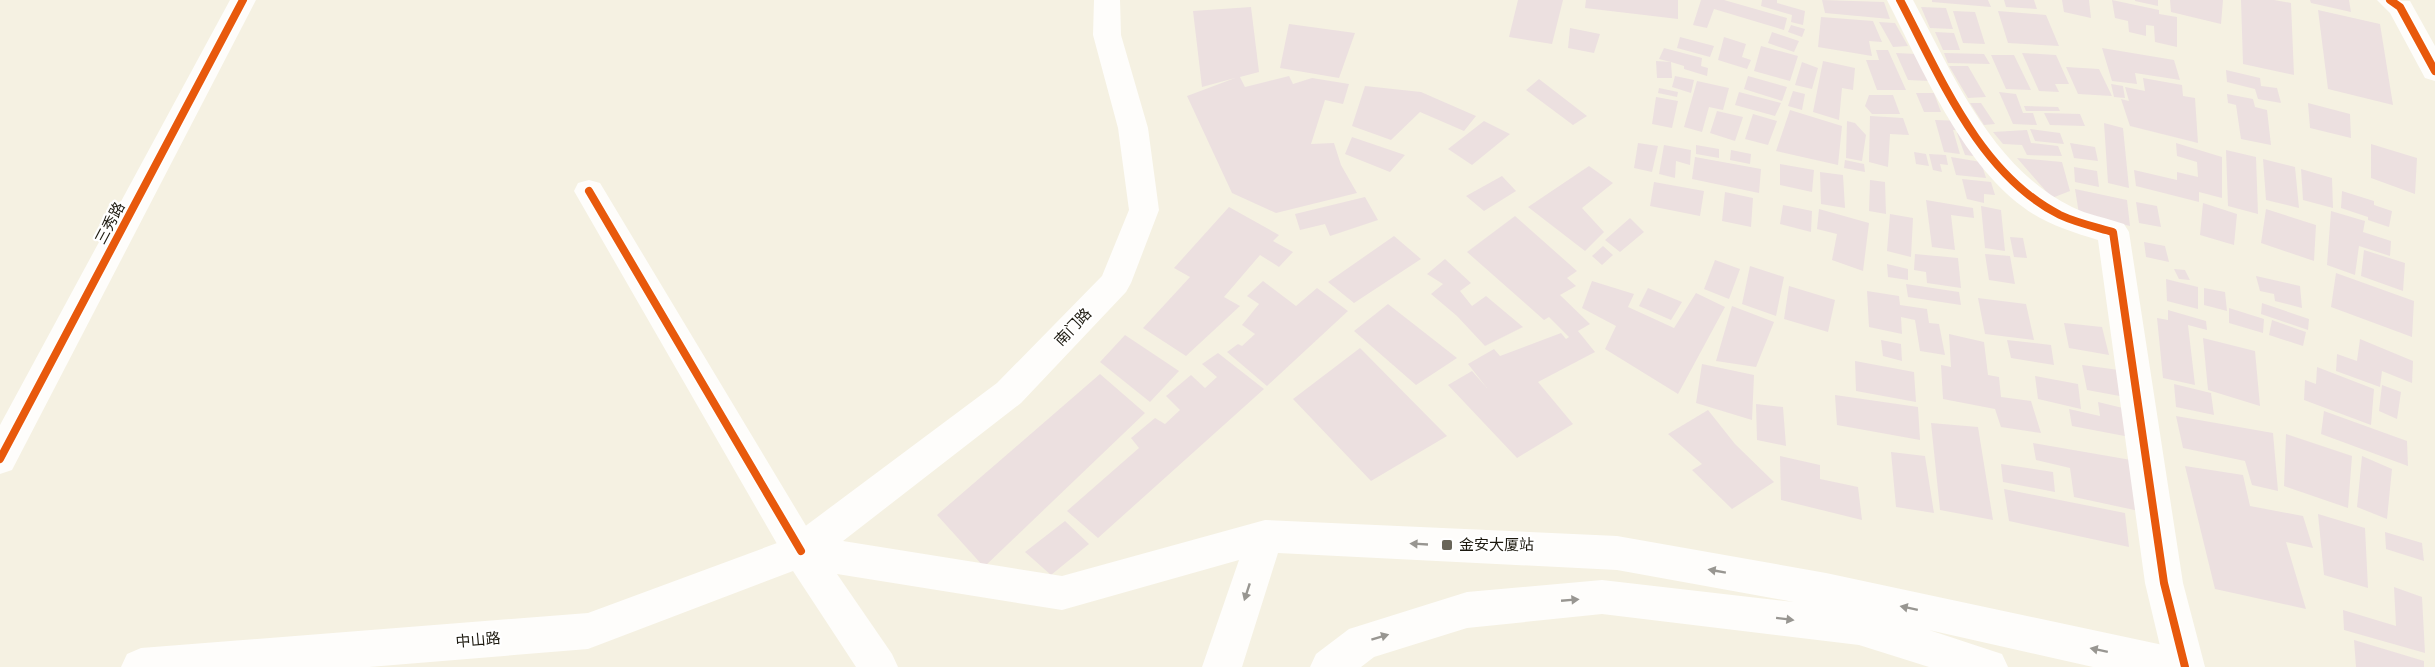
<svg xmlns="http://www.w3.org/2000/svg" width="2435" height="667" font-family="Mulish,'Noto Sans SC',sans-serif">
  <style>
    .building { fill: #ece0e0 }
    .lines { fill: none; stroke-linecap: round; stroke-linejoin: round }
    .minor { fill: #fefdfb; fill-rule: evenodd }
    .secondary { fill: #fefdfb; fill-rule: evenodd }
    .cycleway-casing { stroke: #fff; stroke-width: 11 }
    .cycleway { stroke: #e8590c; stroke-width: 8 }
    .oneway { fill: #989691 }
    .poi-dot { fill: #686559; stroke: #fff; stroke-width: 2 }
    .labels { text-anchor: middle; stroke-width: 4.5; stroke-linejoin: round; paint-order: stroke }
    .street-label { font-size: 15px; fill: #1c190f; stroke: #fff }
    .poi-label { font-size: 15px; fill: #1c190f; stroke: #fff; text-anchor: start }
  </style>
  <rect width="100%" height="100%" fill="#f5f1e2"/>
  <path class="building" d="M1518,0H1563L1552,44L1509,37Z
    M1586,0H1678V19L1585,8Z
    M1701,0H1724L1787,18L1784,30L1714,9L1707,28L1693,25Z
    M1762,0H1777V3L1805,11L1803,25L1791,22L1792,15L1761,6Z
    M1822,0L1884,2L1890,19L1825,13Z
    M1932,0H1988L1991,7L1932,2Z
    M2004,0H2034L2037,9L2006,7Z
    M2062,0H2089L2091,18L2064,12Z
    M2112,0L2159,10V14L2177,17V47L2155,42L2154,26L2146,25V36L2129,32L2128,21L2115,18Z
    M2135,0H2158V6L2135,1Z
    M2170,0H2223L2221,24L2171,12Z
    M2241,0H2274L2291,3L2294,75L2243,64Z
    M2310,0H2349L2351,12L2311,3Z
    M1251,7L1259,72L1240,77L1245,87L1289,76L1293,84L1312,78L1349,84L1343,104L1325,100L1311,144L1334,143L1341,165L1357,193L1276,213L1232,193L1187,96L1235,78L1202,87L1193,11Z
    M1921,7L1946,8L1953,29L1930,28Z
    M2318,10L2380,24L2393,105L2328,89Z
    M1953,11L1975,12L1985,44L1963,43Z
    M1998,11L2046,15L2059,46L2008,43Z
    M1821,17L1873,21L1882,42L1869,41L1872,56L1818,47Z
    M1879,22L1895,23L1908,46L1893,47Z
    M1289,24L1355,33L1339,78L1280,68Z
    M1791,25L1805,29L1802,37L1788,32Z
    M1570,28L1600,34L1594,53L1568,48Z
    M1772,32L1799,41L1794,52L1768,43Z
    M1935,32L1954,33L1960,50H1943Z
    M1680,37L1714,46L1710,57L1677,48Z
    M1724,37L1746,44L1742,57L1751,60L1747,69L1718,60Z
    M1761,46L1798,56L1790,81L1754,71Z
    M1664,48L1702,58L1701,66L1708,68L1707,76L1684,69V66L1671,62L1672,78H1657L1656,61L1671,62L1659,59Z
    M2102,48L2174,60L2180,80L2135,73L2137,84L2112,81Z
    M1876,50H1888L1906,90H1877L1866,60H1879Z
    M1896,53L1916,54L1929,81L1908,80Z
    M1944,53L1984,54L1990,64L1948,63Z
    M2022,53L2056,55L2069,84H2055L2059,92L2039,91Z
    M1991,55H2014L2031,90L2006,89Z
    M1823,61L1855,68L1853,90L1842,88L1839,120L1813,112Z
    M1802,62L1818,68L1812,89L1795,85Z
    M1949,66H1968L1986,97L1968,98Z
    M2066,67L2099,69L2112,96L2078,94Z
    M2226,70L2260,78L2261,86L2277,88L2281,103L2258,99L2255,89L2227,82Z
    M1675,76L1694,80L1691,93L1672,87Z
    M1748,76L1787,87L1782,101L1744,89Z
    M2143,78L2182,85L2183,96L2195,98L2198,143L2130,126L2121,99L2129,101L2125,87L2145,91Z
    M1539,79L1587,116L1573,125L1526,90Z
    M1697,81L1729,88L1723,110L1709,107L1702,132L1684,127Z
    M2111,84L2123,86L2125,98L2114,97Z
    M1365,86L1421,92L1476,116L1464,131L1420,112L1391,140L1352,126Z
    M1659,88L1678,92L1677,97L1658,93Z
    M1793,91L1805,94L1802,110L1788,106Z
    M1739,92L1781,103L1775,116L1735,105Z
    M1999,92L2016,94L2023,113H2033L2037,125L2013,124Z
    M1916,93H1934L1941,112H1924Z
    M2227,94L2253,99L2255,107L2267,110L2271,145L2241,139L2236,105L2228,103Z
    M1869,95H1893L1900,114H1872L1865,106Z
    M1656,97L1678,101L1672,128L1652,124Z
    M1970,103H1981L1995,124L1984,125Z
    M2308,103L2350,114L2351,138L2310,128Z
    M2024,106L2058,107L2060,111H2026Z
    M1790,110L1842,126L1838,165L1776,151Z
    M1717,111L1743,117L1735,141L1710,133Z
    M2044,113L2080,114L2085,126L2050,125Z
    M1753,114L1777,121L1768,145L1745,139Z
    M1870,116L1903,118L1909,135L1890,134L1888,167L1869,162Z
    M1935,120L1965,121L1971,131L1953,130L1960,154L1944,152Z
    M1484,121L1510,134L1472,165L1448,149Z
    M1847,121L1855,123L1866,135L1862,161L1846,158Z
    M2104,123L2123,128L2129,188L2108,183Z
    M2030,129L2060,133L2064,144L2035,141Z
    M2027,130L2031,143L2058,146L2062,156L2027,155L2022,145L2003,144L1993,132Z
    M1957,133L1974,134L1983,157L1965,155Z
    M1352,137L1405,155L1390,172L1345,154Z
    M1638,143L1658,146L1652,172L1634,168Z
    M2070,143L2095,147L2098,161L2074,158Z
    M2176,143L2222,157V198L2199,192V202L2136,186L2134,170L2177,180V172L2198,177L2197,162L2177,156Z
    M2371,144L2417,158L2415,194L2371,178Z
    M1664,145L1691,150L1690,165L1676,161L1675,178L1659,174Z
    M1696,145L1719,149V158L1696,154Z
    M1731,150L1751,154L1750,164L1730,160Z
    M2226,150L2256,157L2258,214L2228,206Z
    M1914,152L1926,154L1929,166L1916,164Z
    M1929,154L1946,155L1948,165L1940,164L1942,172L1933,170Z
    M1695,157L1761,169L1759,193L1692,179Z
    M1951,157L1981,162L1986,178L1956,175Z
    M2017,158L2062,162L2070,191L2052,198Z
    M2263,159L2295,167L2299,208L2266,200Z
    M1845,160L1864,164L1865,172L1844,168Z
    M1780,164L1814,170L1812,192L1780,185Z
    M1589,166L1613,183L1582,208L1604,232L1585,251L1528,207Z
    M2074,167L2097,171L2099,187L2075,182Z
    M2301,169L2332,178L2333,208L2303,200Z
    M1820,172L1843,175L1845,208L1821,204Z
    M1502,176L1516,191L1484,211L1466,196Z
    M1962,179L1991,182L1995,195L1984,194V203L1967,199Z
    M1870,180L1885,182L1886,214L1869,211Z
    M1654,182L1704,191L1700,216L1650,206Z
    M2075,189L2127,200L2130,226L2079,214Z
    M2342,191L2374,201V205L2392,211L2389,227L2368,220V217L2341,208Z
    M1725,192L1753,198L1751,227L1722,221Z
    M1365,197L1378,220L1330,236L1325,224L1300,230L1295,214Z
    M1926,200L1973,208L1974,218L1951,215L1955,250L1932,247Z
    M2136,202L2157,206L2161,227L2139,223Z
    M2203,203L2237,214L2234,245L2200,235Z
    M1783,205L1812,211L1811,232L1780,224Z
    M1981,206L2001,210L2005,251L1985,248Z
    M1229,207L1279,235L1273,241L1293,252L1279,267L1260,255L1224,297L1240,306L1186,356L1143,328L1190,277L1174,268Z
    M1819,209L1869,223L1863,271L1832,260L1837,234L1817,229Z
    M2266,209L2316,225L2314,261L2261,243Z
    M2331,211L2365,221L2363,232L2391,241L2390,256L2359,246L2355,275L2327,265Z
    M1890,214L1913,218L1911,257L1887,251Z
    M1515,216L1577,271L1567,278L1576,286L1560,295L1590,324L1578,331L1595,352L1538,382L1573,424L1517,458L1448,385L1472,371L1487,388L1468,364L1494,349L1500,356L1561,333L1566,339L1569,337L1549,317L1544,320L1467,252Z
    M1630,218L1644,232L1620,252L1605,240Z
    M1394,236L1421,259L1354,303L1328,282Z
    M2010,237L2023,238L2027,258L2014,257Z
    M2144,242L2165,246L2169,262L2146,257Z
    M1603,246L1613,255L1602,265L1592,256Z
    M2364,250L2405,263L2403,291L2361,276Z
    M1915,254L1958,258L1961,288L1927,283L1926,272L1914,270Z
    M1985,254L2010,256L2015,284L1989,280Z
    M1445,259L1471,283L1460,291L1472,306L1486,296L1523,327L1485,346L1457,316L1431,294L1443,284L1427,274Z
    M1715,260L1740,269L1729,299L1704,289Z
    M1887,264L1908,269V280L1888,277Z
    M1750,266L1784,277L1776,316L1742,304Z
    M2174,269L2185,270L2190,280L2179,279Z
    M2336,273L2414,301L2412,337L2331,307Z
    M2256,276L2300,286L2302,308L2275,301L2274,294L2260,291Z
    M2166,279L2198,287V309L2167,301Z
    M1263,281L1296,306L1317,288L1348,311L1267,386L1227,352L1238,344L1242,346L1255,334L1242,325L1259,304L1247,296Z
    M1592,281L1634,294L1628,307L1674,328L1696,293L1725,307L1678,394L1605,349L1616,326L1582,308Z
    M1906,284L1959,292L1961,305L1908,297Z
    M1789,286L1835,300L1828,332L1784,319Z
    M1648,288L1682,302L1671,320L1639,306Z
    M2204,288L2225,292L2227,311L2204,305Z
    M1867,291L1899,296L1900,305L1927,309L1929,323L1939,324L1945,355L1920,351L1915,320L1901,317L1902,334L1869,327Z
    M1978,298L2026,304L2034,340L1985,334Z
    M2262,303L2309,319L2308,330L2261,314Z
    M1388,304L1457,358L1416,385L1354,331Z
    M1732,306L1774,322L1756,367L1716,361Z
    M2229,308L2264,319L2263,333L2229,323Z
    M2168,310L2206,321L2207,330L2188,325L2195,385L2163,378L2157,318L2168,320Z
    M2272,320L2306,332L2303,346L2269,335Z
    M2064,323L2102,327L2109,355L2069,348Z
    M1949,334L1984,342L1988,375L1999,377L2001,397L2031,401L2041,433L2001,427L1995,409L1943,399L1941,365L1951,367Z
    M1125,335L1179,371L1150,402L1100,362Z
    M2203,338L2255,351L2260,406L2208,390Z
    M2360,339L2413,361L2412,383L2382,371L2380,387L2336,371L2337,354L2357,361Z
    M1881,340L1901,344L1902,361L1883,356Z
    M2007,340L2051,345L2054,365L2011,358Z
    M1360,348L1447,436L1371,481L1293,399Z
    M1218,353L1264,389L1098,538L1067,511L1139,448L1131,438L1155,418L1165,424L1180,410L1166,396L1191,375L1205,388L1217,377L1202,364Z
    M1855,361L1914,372L1916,402L1856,391Z
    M1702,364L1754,375L1752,420L1696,403Z
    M2082,365L2119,370L2125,397L2087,390Z
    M2317,367L2374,389L2371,425L2304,400L2305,380L2316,384Z
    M1100,374L1145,413L984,567L937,515Z
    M2035,376L2078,384L2081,409L2038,399Z
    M2174,384L2211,393L2214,415L2176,407Z
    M2382,385L2401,392L2397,419L2379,411Z
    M1835,395L1918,407L1920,440L1837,425Z
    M2098,402L2131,410L2135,438L2072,426L2069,409L2100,416Z
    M1756,404L1783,407L1786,446L1757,440Z
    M1708,410L1735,444L1774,482L1732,509L1692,470L1702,464L1668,434Z
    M2324,411L2407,441L2408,466L2321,434Z
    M2176,416L2273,433L2278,491L2252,485L2245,461L2183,448Z
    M1931,423L1978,427L1993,520L1940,510Z
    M2286,434L2352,456L2348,508L2284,486Z
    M2033,443L2131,460L2139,511L2074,497L2070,468L2036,460Z
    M1891,452L1925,456L1934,513L1896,507Z
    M1780,456L1820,465V479L1858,487L1862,520L1781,500Z
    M2362,456L2392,469L2387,519L2357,507Z
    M2001,464L2053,472L2055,492L2003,482Z
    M2185,466L2243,475L2250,506L2303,516L2313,548L2286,542L2306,609L2215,589Z
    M2004,489L2125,513L2129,547L2009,521Z
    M2318,514L2365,528L2368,588L2324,575Z
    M1065,521L1089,544L1051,575L1025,552Z
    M2385,532L2422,543L2424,561L2386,549Z
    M2394,587L2422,597L2425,653L2344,630L2343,610L2396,626Z
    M2354,640L2424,661V667H2356Z"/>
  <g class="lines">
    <path class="minor" d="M230,0H256L12,470L0,474V425Z
      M1887,0H1913C1953,74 1992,168 2072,207C2088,215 2107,218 2124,224L2129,232L2183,583L2205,667H2165L2145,583L2098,240C2072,232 2045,224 2023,207C1960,160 1922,68 1887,0Z
      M2377,0L2410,1L2435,46V81L2425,78L2390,13Z
      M589,180L600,183L814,539L819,551L814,563L801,568L788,563L574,191L578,183Z"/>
    <path class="secondary" d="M1094,0H1120L1121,35L1148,128L1159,210L1131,283L1126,292L1021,403L843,541L1062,576L1265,520L1617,536L1826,573L2177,648L2191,654L2197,667H2093L1929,630L2002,654L2008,667H1929L1859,645L1602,614L1467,628L1374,657L1361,667H1310L1316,654L1349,629L1467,592L1602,580L1794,602L1617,570L1278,553L1242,667H1202L1239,560L1062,610L837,574L892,654L898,667H856L793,571L588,649L369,667H121L127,654L141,648L588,613L788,539L997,383L1102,276L1129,210L1118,128L1093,35Z"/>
    <defs>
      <path id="cycleway" d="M1900,0C1940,76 1979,174 2060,215C2077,223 2096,227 2113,232L2164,583L2185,667
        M2390,0L2400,7L2435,71
        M589,191L801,551
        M0,459L243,0"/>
    </defs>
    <use href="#cycleway" class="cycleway-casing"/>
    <use href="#cycleway" class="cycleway"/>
  </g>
  <defs><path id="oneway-solid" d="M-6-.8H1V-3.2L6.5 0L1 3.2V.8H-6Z" transform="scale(1.5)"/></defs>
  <g class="oneway">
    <use href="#oneway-solid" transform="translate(1419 544) rotate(-177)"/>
    <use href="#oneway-solid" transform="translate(1717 571) rotate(-170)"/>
    <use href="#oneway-solid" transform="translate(1247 592) rotate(108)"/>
    <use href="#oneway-solid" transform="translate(1570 600) rotate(-5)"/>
    <use href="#oneway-solid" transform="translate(1909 608) rotate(-168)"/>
    <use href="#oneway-solid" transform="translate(1785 619) rotate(7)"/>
    <use href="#oneway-solid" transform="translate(1380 637) rotate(-17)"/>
    <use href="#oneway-solid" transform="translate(2099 650) rotate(-168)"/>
  </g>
  <rect class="poi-dot" x="1441" y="539" width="12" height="12" rx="3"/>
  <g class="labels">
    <g class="street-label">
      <text transform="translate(110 223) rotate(-62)" y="5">三秀路</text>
      <text transform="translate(1073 327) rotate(-46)" y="5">南门路</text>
      <text transform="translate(478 640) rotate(-5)" y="5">中山路</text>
    </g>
    <g class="poi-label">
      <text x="1459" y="550">金安大厦站</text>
    </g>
  </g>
</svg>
